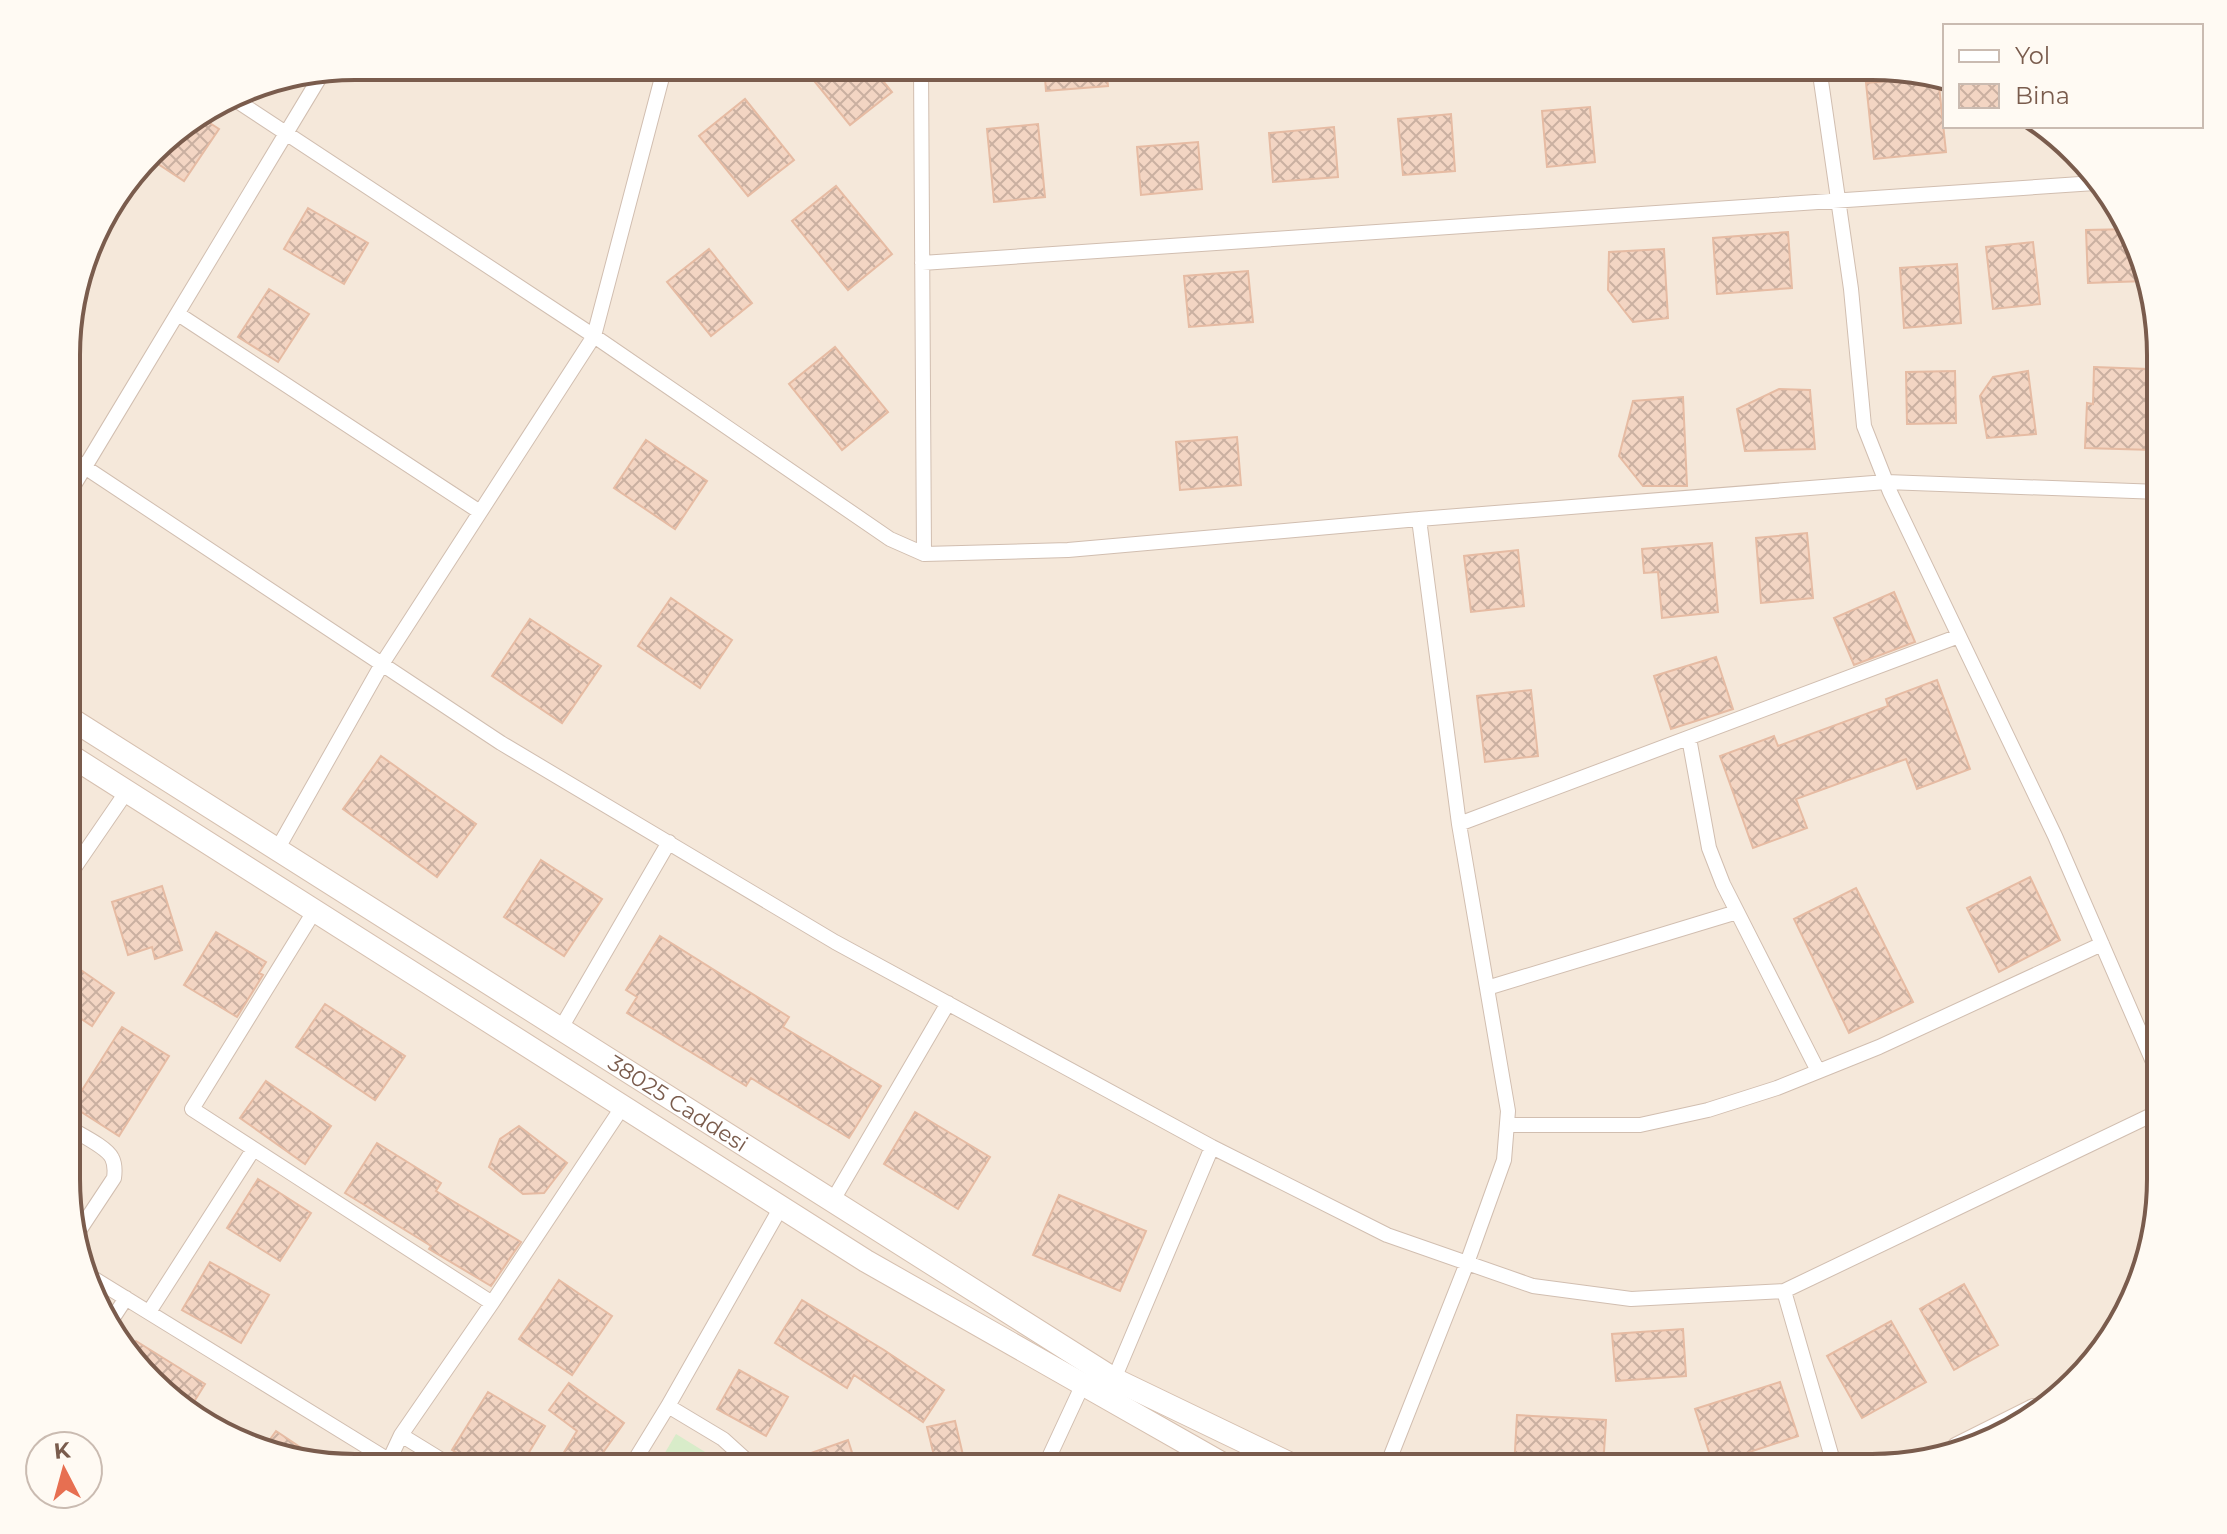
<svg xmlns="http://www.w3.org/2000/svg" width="2227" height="1534" font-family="Montserrat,sans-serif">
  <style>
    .residential { fill: #f5e8da }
    .park { fill: #d8ecc9 }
    .building { fill: url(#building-cross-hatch); stroke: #e6bba3; stroke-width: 2 }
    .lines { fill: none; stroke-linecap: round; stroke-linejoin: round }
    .street-casing { stroke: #d1beb0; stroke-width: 16 }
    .secondary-casing { stroke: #d6c0b0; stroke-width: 24 }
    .street { stroke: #fff; stroke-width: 14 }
    .secondary { stroke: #fff; stroke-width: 22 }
    .labels { text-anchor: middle; stroke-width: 6; stroke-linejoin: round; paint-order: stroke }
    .street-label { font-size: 22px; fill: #7a5c4d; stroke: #fffaf3 }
    .rim { fill: none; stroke: #7a5c4d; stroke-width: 4 }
  </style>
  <defs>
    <pattern id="building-cross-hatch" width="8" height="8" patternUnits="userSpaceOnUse" patternTransform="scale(2)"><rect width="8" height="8" fill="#f3d5c3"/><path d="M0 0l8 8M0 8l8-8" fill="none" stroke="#cab0a1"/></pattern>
  </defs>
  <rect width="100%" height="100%" fill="#fdf6ec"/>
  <path class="residential" d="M355,66L1891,67L1945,77V126H2048L2131,227L2160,336V1198L2146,1272L2102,1355L2000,1438L1873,1468L336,1467L262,1453L179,1409L105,1324L68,1216V318L96,227L164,138L245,88Z"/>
  <path class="park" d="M676,1434L731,1468H656Z"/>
  <path class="building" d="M802,66H871L892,92L850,125Z
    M1044,66H1106L1108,86L1046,91Z
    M1938,76L1946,152L1874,159L1866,83Z
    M745,99L794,160L748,196L699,136Z
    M1590,107L1595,162L1547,167L1542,111Z
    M1451,114L1455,171L1403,175L1398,119Z
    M199,116L219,129L184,181L149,158L164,138Z
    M1038,124L1045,197L994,202L987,129Z
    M1334,127L1338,177L1273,182L1269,133Z
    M1198,142L1202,189L1141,195L1137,147Z
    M836,186L892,254L848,290L792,221Z
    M308,208L368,243L344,284L284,249Z
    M2132,229L2146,281L2088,283L2086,230Z
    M1788,232L1792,288L1717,294L1713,238Z
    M2033,242L2040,304L1993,309L1986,247Z
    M709,249L752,303L711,336L667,282Z
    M1664,249L1668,318L1633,322L1608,290L1609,252Z
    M1957,264L1961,323L1904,328L1900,268Z
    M1248,271L1253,322L1189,327L1184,276Z
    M269,289L309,314L278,362L238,337Z
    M835,347L888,412L842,450L789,384Z
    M2094,367L2148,369L2147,400H2154L2153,450L2085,448L2087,403L2093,404Z
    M1955,371L1956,423L1907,424L1906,372Z
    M2028,371L2036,434L1987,438L1980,396L1993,377Z
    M1779,389L1810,390L1815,449L1745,451L1737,409Z
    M1683,397L1687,486H1643L1619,456L1633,401Z
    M1237,437L1241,485L1180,490L1176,442Z
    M646,440L707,481L675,529L614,488Z
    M1807,533L1813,598L1761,603L1756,538Z
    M1712,543L1718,612L1662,618L1658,572L1644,573L1642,549Z
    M1518,550L1524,606L1471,612L1464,556Z
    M1894,592L1915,642L1854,665L1834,618Z
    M671,598L732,640L700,688L638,646Z
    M530,619L601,666L562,723L492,676Z
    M1716,657L1733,709L1671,729L1654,676Z
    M1937,680L1970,769L1917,789L1906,759L1796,799L1807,828L1753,848L1720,756L1774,736L1778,746L1888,706L1886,699Z
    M1531,690L1538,756L1485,762L1477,696Z
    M381,756L476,824L437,877L343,809Z
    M541,860L602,899L564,956L504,917Z
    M2030,877L2060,940L1999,972L1967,908Z
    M162,886L182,950L155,959L152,947L128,955L112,902Z
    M1856,888L1913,1002L1849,1033L1794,919Z
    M216,932L266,962L259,973L263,975L237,1017L184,985Z
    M660,936L789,1017L783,1027L881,1086L849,1138L751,1078L746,1086L627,1013L637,997L626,990Z
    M78,968L114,993L92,1026L68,1010V982Z
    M325,1004L405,1056L375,1100L296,1047Z
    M122,1027L169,1056L119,1136L72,1106Z
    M266,1081L331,1126L305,1164L240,1118Z
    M915,1112L990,1157L958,1209L884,1164Z
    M519,1126L567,1163L544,1193L523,1194L489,1167L500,1139Z
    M377,1143L441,1183L436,1191L521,1242L491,1286L429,1249L431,1246L345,1193Z
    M258,1179L311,1213L280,1261L227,1228Z
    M1059,1195L1146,1231L1120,1291L1033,1255Z
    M210,1262L269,1295L241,1343L182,1310Z
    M559,1280L612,1316L572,1375L519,1339Z
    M1964,1284L1998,1345L1954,1370L1920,1309Z
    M802,1300L884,1350L944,1390L923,1422L854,1375L847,1388L775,1343Z
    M1891,1321L1926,1382L1862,1418L1827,1356Z
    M1683,1329L1686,1376L1616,1381L1612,1334Z
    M136,1341L205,1384L187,1413L179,1409L129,1352Z
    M739,1370L788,1397L766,1436L717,1409Z
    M1780,1382L1798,1436L1713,1464L1695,1409Z
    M569,1383L624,1423L592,1468L555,1467L577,1431L549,1410Z
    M488,1392L545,1426L520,1467H481L452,1450Z
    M1517,1415L1606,1420L1603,1468H1514Z
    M955,1421L966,1468H937L927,1427Z
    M276,1431L327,1465V1466L261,1452Z
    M848,1440L857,1468H777V1465Z"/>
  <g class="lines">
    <defs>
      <path id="street" d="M921,66L924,554
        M1819,67L1851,289L1864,426L1890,492L2055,836L2160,1078
        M231,97L594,336L890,539L924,554L1068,550L1419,519L1886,482L2160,492
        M922,263L2095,183
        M178,314L480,512
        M68,456L501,743L835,942L1212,1147L1387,1235L1533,1286L1631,1299L1784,1291L2160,1111
        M68,495L323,72
        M1689,738L1709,848L1723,884L1818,1071
        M1459,824L1959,636
        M278,848L382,664L594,336L665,66
        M68,877L127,791
        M315,910L192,1109L492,1303
        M1487,988L1737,912
        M561,1028L669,842
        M1507,1125H1640L1708,1110L1777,1088L1879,1047L2102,944
        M68,1127C79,1134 107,1147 112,1158C115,1164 115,1171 114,1178L75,1237
        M833,1200L948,1003
        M88,1275L390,1461
        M1784,1291L1835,1468
        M149,1312L253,1150
        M107,1327L126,1298
        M1114,1379L1212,1147
        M668,1406L723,1439L755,1468
        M401,1435L453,1467
        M386,1467L401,1435L492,1303L623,1106
        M630,1468L668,1406L781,1207
        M1044,1468L1083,1384
        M1386,1468L1467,1263L1504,1160L1508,1111L1459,824L1419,519"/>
      <g id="secondary">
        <path id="s1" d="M68,717L1114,1379L1299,1468"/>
        <path d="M68,754L866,1261L1230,1468"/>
        <path d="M1958,1448L2034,1410"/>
      </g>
    </defs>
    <use href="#street" class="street-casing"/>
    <use href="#secondary" class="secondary-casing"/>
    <use href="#street" class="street"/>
    <use href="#secondary" class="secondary"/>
  </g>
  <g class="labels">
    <g class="street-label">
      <text dy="8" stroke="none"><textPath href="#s1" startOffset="722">38025 Caddesi</textPath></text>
    </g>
  </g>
  <path d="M0 0H2227V1534H0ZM355 80H1872A275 275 0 0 1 2147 355V1179A275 275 0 0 1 1872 1454H355A275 275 0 0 1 80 1179V355A275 275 0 0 1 355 80Z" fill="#fffaf3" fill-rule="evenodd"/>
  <path class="rim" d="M355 80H1872A275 275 0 0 1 2147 355V1179A275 275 0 0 1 1872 1454H355A275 275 0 0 1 80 1179V355A275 275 0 0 1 355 80Z"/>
  <rect x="1943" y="24" width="260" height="104" fill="#fffaf3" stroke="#cabbb1" stroke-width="2"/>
  <rect x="1959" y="50" width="40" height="12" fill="#ffffff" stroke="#cabbb1" stroke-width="2"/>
  <text x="2015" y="64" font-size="24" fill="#7a5c4d">Yol</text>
  <rect x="1959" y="84" width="40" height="24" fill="url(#building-cross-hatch)" stroke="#cabbb1" stroke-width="2"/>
  <text x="2015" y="104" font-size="24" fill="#7a5c4d">Bina</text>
  <g transform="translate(64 1470) rotate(354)"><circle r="38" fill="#fffaf3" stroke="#cabbb1" stroke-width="2"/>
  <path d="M0-6L14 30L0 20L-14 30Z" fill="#e76f51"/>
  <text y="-12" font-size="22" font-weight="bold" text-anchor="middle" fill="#7a5c4d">K</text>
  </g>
</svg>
